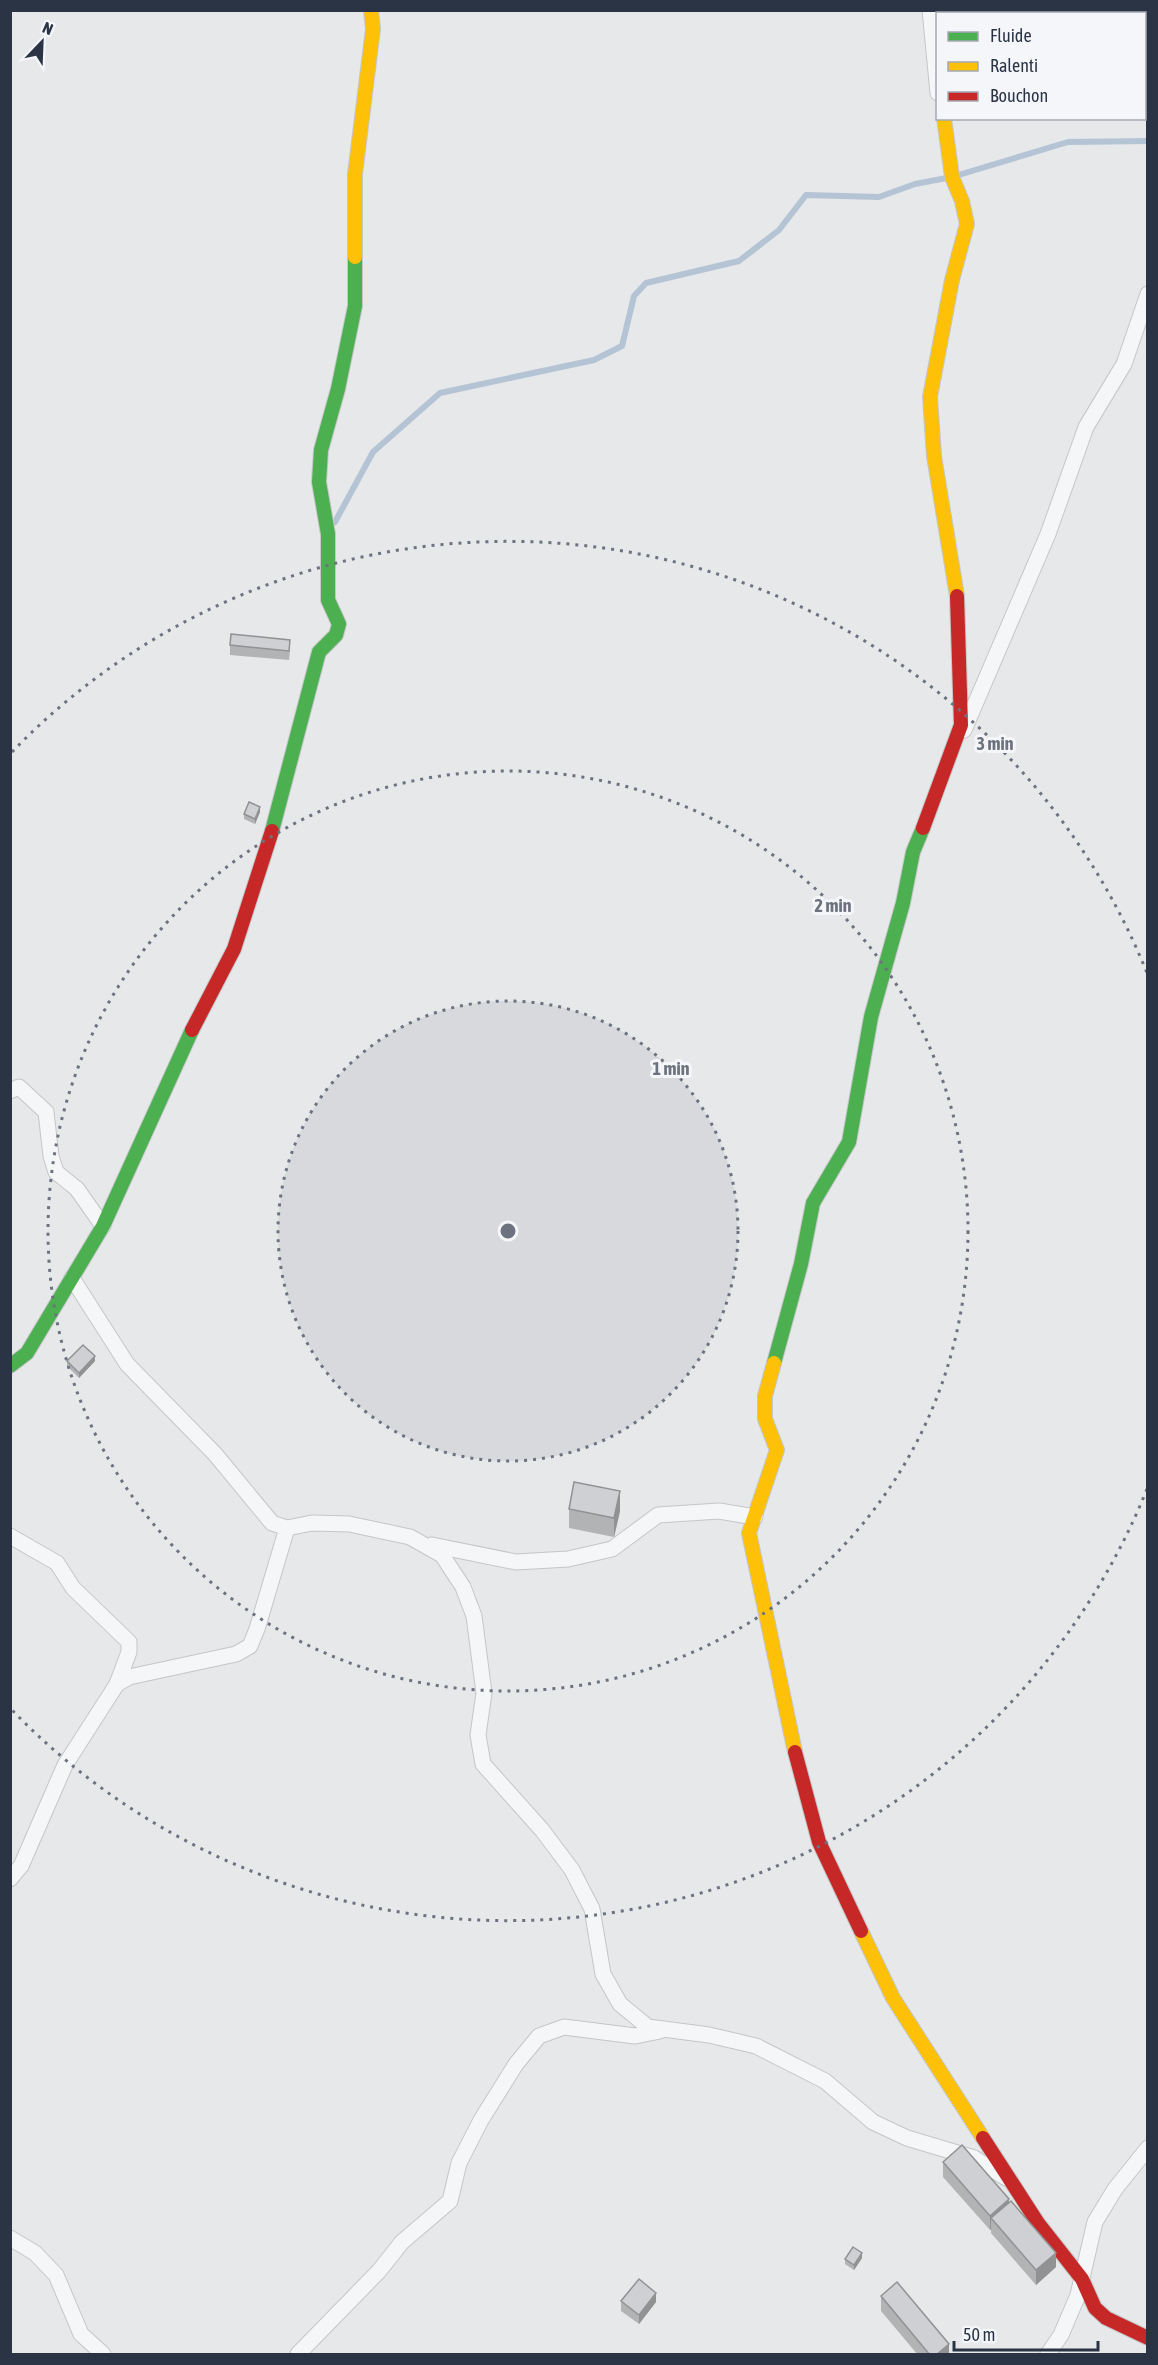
<svg xmlns="http://www.w3.org/2000/svg" width="1158" height="2365" font-family="'Asap Condensed',sans-serif">
  <style>
    .lines { fill: none; stroke-linecap: round; stroke-linejoin: round }
    .stream { stroke: #b4c4d5; stroke-width: 6 }
    .street-casing { stroke: #c4c6c8; stroke-width: 17 }
    .fast-casing { stroke: #c4c6c8; stroke-width: 16 }
    .slow-casing { stroke: #c4c6c8; stroke-width: 16 }
    .jam-casing { stroke: #c4c6c8; stroke-width: 16 }
    .street { stroke: #f5f6f7; stroke-width: 15 }
    .fast { stroke: #4caf50; stroke-width: 14 }
    .slow { stroke: #ffc107; stroke-width: 14 }
    .jam { stroke: #c62828; stroke-width: 14 }
    .wall { fill: #b1b3b5 }
    .shaded-wall { fill: #909294 }
    .building { fill: #ced0d3; stroke: #909294; stroke-width: 1.5 }
    .ring { fill: none; stroke: #6c737f; stroke-width: 3; stroke-dasharray: 3 6 }
    .centre { fill: #6c737f; stroke: #f4f6f9; stroke-width: 3 }
    .ring-label { font-size: 18px; text-anchor: middle; font-weight: bold; fill: #6c737f; stroke: #f4f6f9; stroke-width: 6; stroke-linejoin: round; paint-order: stroke }
  </style>
  <rect width="100%" height="100%" fill="#e6e8ea"/>
  <g class="lines">
    <path class="stream" d="M335,522L373,452L440,393L594,360L622,346L634,296L646,283L739,261L779,230L806,195L879,197L915,184L952,177L1068,142L1148,141"/>
    <defs>
      <path id="street" d="M930,10L938,93
        M1090,14L1098,10
        M964,730L1048,534L1086,427L1124,364L1148,294
        M10,1091L19,1087L46,1112L51,1156L56,1172L77,1189L103,1226
        M72,1278L127,1364L215,1454L272,1523L287,1528L312,1523L349,1524L410,1537L442,1555L463,1587L474,1616L484,1693L478,1735L483,1764L542,1830L572,1870L592,1909L603,1974L620,2004L648,2027L709,2035L756,2046L825,2081L873,2122L907,2138L974,2158L1006,2178
        M10,1536L57,1563L73,1588L129,1642V1652L117,1684
        M432,1545L516,1562L568,1559L612,1549L658,1515L719,1511L755,1517
        M10,1879L21,1866L65,1765L117,1684L129,1677L236,1654L250,1646L257,1629L287,1528
        M10,2238L35,2253L56,2275L81,2334L103,2354
        M298,2354L379,2271L402,2242L450,2201L459,2163L481,2120L516,2064L539,2036L564,2027L635,2036L660,2031
        M1048,2354L1061,2335L1078,2295L1095,2222L1115,2189L1148,2148"/>
      <path id="fast" d="M272,831L319,652L336,635L339,624L328,600V534L319,482L321,450L338,389L355,306V257
        M774,1363L801,1264L813,1203L849,1142L871,1017L903,903L913,852L923,828
        M10,1366L27,1353L103,1226L192,1030"/>
      <path id="slow" d="M944,118L952,177L962,201L967,224L952,280L930,397L934,456L957,596
        M355,257V174L373,29L371,10
        M774,1363L765,1396V1419L777,1450L749,1533L795,1752
        M861,1931L893,1998L983,2138"/>
      <path id="jam" d="M923,828L961,725L957,596
        M192,1030L234,949L272,831
        M795,1752L819,1842L861,1931
        M983,2138L1038,2223L1082,2279L1095,2308L1106,2318L1148,2338"/>
    </defs>
    <use href="#street" class="street-casing"/>
    <use href="#fast" class="fast-casing"/>
    <use href="#slow" class="slow-casing"/>
    <use href="#jam" class="jam-casing"/>
    <use href="#street" class="street"/>
    <use href="#fast" class="fast"/>
    <use href="#slow" class="slow"/>
    <use href="#jam" class="jam"/>
  </g>
  <path class="wall" d="M230,645L290,650L289,660L230,655Z
    M260,812L255,824L244,819V814Z
    M67,1361H95L79,1378L67,1366Z
    M569,1509L620,1511L614,1537L569,1528Z
    M943,2162L1009,2203L1056,2267L1036,2285L991,2233V2229L990,2230L943,2177Z
    M862,2258L854,2270L845,2264V2259Z
    M881,2296L949,2355H918L881,2311Z
    M621,2301L656,2302L639,2324L621,2311Z"/>
  <path class="shaded-wall" d="M260,807V812L255,824V819Z
    M95,1356V1361L79,1378V1373Z
    M620,1491V1511L614,1537V1518Z
    M1009,2199V2214L991,2218V2229L990,2230V2216Z
    M862,2253V2258L854,2270V2265Z
    M1056,2253V2267L1036,2285V2270Z
    M656,2293V2302L639,2324V2315Z
    M949,2344V2355H936Z"/>
  <path class="building" d="M231,634L290,640L289,651L230,645Z
    M249,802L260,807L255,819L244,814Z
    M83,1345L95,1356L79,1373L67,1361Z
    M574,1482L620,1491L614,1518L569,1509Z
    M962,2145L1009,2199L990,2216L943,2162Z
    M1011,2201L1056,2253L1036,2270L991,2218Z
    M853,2247L862,2253L854,2265L845,2259Z
    M639,2279L656,2293L639,2315L621,2301Z
    M897,2282L949,2344L936,2355H930L881,2296Z"/>
  <circle cx="508" cy="1231" r="230" fill="#6c737f" fill-opacity=".12"/>
  <g class="ring">
    <circle cx="508" cy="1231" r="230"/>
    <circle cx="508" cy="1231" r="460"/>
    <path d="M1147 1489A689 689 0 0 1 12 1710M12 752A689 689 0 0 1 1147 973"/>
  </g>
  <circle cx="508" cy="1231" r="9" class="centre"/>
  <g class="ring-label">
    <text x="995" y="750">3 min</text>
    <text x="833" y="912">2 min</text>
    <text x="671" y="1075">1 min</text>
  </g>
  <rect width="1158" height="2365" fill="none" stroke="#2b3445" stroke-width="24"/>
  <rect x="936" y="12" width="210" height="108" fill="#f4f6f9" stroke="#a4a8b1" stroke-width="1.5"/>
  <rect x="948" y="32" width="30" height="9" fill="#4caf50" stroke="#a4a8b1" stroke-width="1.5"/>
  <text x="990" y="42" font-size="18" fill="#2b3445">Fluide</text>
  <rect x="948" y="62" width="30" height="9" fill="#ffc107" stroke="#a4a8b1" stroke-width="1.5"/>
  <text x="990" y="72" font-size="18" fill="#2b3445">Ralenti</text>
  <rect x="948" y="92" width="30" height="9" fill="#c62828" stroke="#a4a8b1" stroke-width="1.5"/>
  <text x="990" y="102" font-size="18" fill="#2b3445">Bouchon</text>
  <g transform="translate(42 42) rotate(23)" stroke="#f4f6f9" stroke-width="4.5" paint-order="stroke">
  <path d="M0-4.5L10 22L0 15L-10 22Z" fill="#2b3445"/>
  <text y="-9" font-size="16" font-weight="bold" text-anchor="middle" fill="#2b3445">N</text>
  </g>
  <path d="M954 2341v9h144v-9" fill="none" stroke="#2b3445" stroke-width="3"/>
  <text x="963" y="2341" font-size="18" fill="#2b3445" stroke="#f4f6f9" stroke-width="4.5" paint-order="stroke">50 m</text>
</svg>
